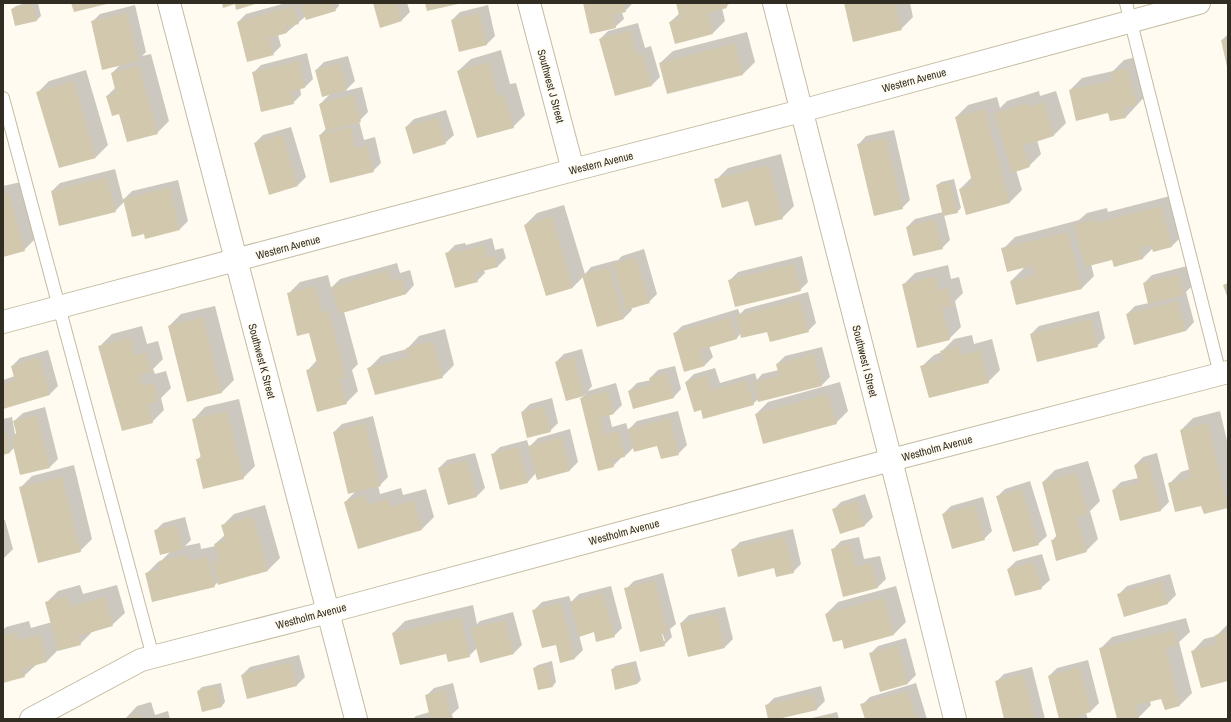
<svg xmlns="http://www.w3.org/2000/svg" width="1231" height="722" font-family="'Archivo Narrow',sans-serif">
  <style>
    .shadow { fill: #0003; fill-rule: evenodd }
    .building { fill: #d2c8ae }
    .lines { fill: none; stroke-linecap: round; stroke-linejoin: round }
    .lane-casing { stroke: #c4bba0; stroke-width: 14 }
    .street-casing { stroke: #c4bba0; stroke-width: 24 }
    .secondary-casing { stroke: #c4bba0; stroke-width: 24 }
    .lane { stroke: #fff; stroke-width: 12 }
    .street { stroke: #fff; stroke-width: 22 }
    .secondary { stroke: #fff; stroke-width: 22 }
    .labels { text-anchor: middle; stroke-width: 3.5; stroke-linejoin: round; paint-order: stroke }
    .street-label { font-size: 11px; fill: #312d22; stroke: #fffbf0 }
  </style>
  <rect width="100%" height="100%" fill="#fffbf0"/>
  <path class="shadow" d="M26,3H38L41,16L37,20L16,25L12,9L16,6Z
    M286,3H304V4L305,3H338L339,6L335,10L306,16L286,33L278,35L281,46L273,54L238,22L246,14Z
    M374,3H407L410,12L402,20L381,27Z
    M584,3H633L625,11L622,12L624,19L615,27Z
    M677,3H730L726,7L722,8L725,21L713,33L675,43L670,22L680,13Z
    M845,3H910L913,17L901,29Z
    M135,5L146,52L142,56L151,54L169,121L157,133L120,113L107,96L116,87L112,73L121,64L92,22L100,14Z
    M488,5L495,36L487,44L459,51L452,20L460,12Z
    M638,23L645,48L651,46L660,77L652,85L616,95L600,39L608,31Z
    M747,32L755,62L743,74L660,63L673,51Z
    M1228,34V65L1222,40Z
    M501,50L510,84L516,83L525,115L513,127L458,71L471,59Z
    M307,53L313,79L305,87L300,88L301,95L293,103L253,73L261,65Z
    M348,56L355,81L345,91L362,87L368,112L359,121L364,140L375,137L381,163L373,171L320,135L326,129L320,104L331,93L316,70L324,62Z
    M1140,56L1149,92L1126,117L1109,112L1070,90L1082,78L1113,71L1124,60Z
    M86,70L108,145L96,157L37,93L49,81Z
    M1039,91L1040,96L1056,91L1066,123L1054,135L1037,140L1041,154L1029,166L1016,170L1022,190L1010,202L960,189L972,177L956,117L968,105L997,97L1000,108L1007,101Z
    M446,110L454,135L445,143L406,127L414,119Z
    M291,127L306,177L298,185L255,143L263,135Z
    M894,130L910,200L902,208L858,145L866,136Z
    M781,154L794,206L782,218L749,200L716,180L728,168Z
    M115,169L123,200L132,191L178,180L188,221L180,229L146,237L145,232L124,202L115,211L52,191L60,183Z
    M954,179L961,208L957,212L944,215L950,240L942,248L907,227L915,219L943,212L937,185L941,182Z
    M21,182L36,238L24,250L3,256V186Z
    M1174,195L1184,234L1172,246L1154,251L1153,248L1143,258L1114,266L1113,259L1091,264L1094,276L1082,288L1017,304L1011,281L1025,267L1003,249L1015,237L1079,220L1087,213L1107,208L1108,212Z
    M564,205L585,274L591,267L617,260V261L622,256L644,249L657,294L649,302L631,307L632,310L624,318L583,277L573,287L546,295L525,225L537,213Z
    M492,238L495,250L503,248L506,258L498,266L484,270L485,273L477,281L446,254L455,245L465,243L466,245Z
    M802,256L808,282L800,290L729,281L738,272Z
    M397,263L400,273L410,270L414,285L406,294L344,312L358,364L352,370L358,391L346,403L308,370L317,360L310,332L288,294L300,282L328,275L331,288L340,279Z
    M948,265L951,279L959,277L963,293L955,301L961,327L949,339L903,285L915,273Z
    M1187,266L1192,286L1186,292L1194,322L1186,331L1127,314L1135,306L1149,303L1144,283L1152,275Z
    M808,292L816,323L808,331H768L741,333L737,338L709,346L713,357L705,365L674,334L682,326L738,309L740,314L745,309Z
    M215,306L234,380L221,393L169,326L181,314Z
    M1099,311L1105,338L1097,346L1031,334L1039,326Z
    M142,326L147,344L158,341L163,359L153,369L155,374L166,371L171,388L161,398L164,410L152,422L100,346L112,334Z
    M445,329L454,365L442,377L369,368L381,356L407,349L419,336Z
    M972,335L974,344L992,339L1000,370L988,382L921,367L934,355L942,352V351L954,339Z
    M822,347L830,377L822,385L759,401L758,399L753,404L701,409L686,382L694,374L715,368L720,383L755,373L757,380L762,374L779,370L777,364L785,356Z
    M582,349L592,386L588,391L616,383L622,405L614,413L609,414L612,427L626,423L628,430L637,421L678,411L687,445L678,454L658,445L634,447L625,456L621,457V458L613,466L581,399L585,394L567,400L556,362L564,354Z
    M48,350L58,386L50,394L3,408V380L15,376L12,366L20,358Z
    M675,366L681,389L673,398L629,391L637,383L651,380L650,378L658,370Z
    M840,382L848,411L836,423L756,414L768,402Z
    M552,398L558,423L550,431L522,412L530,404Z
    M239,399L255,466L243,478L197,460L202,455L193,420L205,407Z
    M45,407L58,459L50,467L14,448L10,452L3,454V419L12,417L15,434L17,432L14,421L23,413Z
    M1220,411L1228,445V507L1204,513L1202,504L1169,484L1181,472L1190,469L1181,430L1193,418Z
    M373,416L388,477L380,485H378L380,494L401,488L403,495L426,489L434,517L422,529L358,548L345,502L356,491L334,432L342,424Z
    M570,429L578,462L570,470L536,473L528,482L492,455L500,447L527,440L529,447L538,438Z
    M475,453L485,488L477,496L449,504L439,468L447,460Z
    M1157,453L1169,502L1161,510L1120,520L1113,490L1121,482L1138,478L1135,465L1143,457Z
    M1088,461L1100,501L1090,511L1098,539L1086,551L1052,541L1057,535L1043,482L1055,470Z
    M74,465L92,539L80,551L20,488L32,476Z
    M1030,481L1047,536L1038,544L997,497L1005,489Z
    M865,494L873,517L865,525L833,510L841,502Z
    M983,497L992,531L984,539L943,514L951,506Z
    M265,505L280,558L268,570L219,583L218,582L214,586L146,574L158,562L161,561L170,552L155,531L163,523L185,517L191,540L185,546L200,543L201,549L216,546L215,544L225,535L222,526L234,514Z
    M3,520H5L13,549L3,559Z
    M793,529L801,564L793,572L775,567L732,550L740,542Z
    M859,537L864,559L880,556L886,579L878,587L832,550L841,541Z
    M1042,554L1050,580L1041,588L1008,569L1016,561Z
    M663,573L676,624L670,629L672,637L664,645L626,589L634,581ZM661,629L665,641H662Z
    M1170,574L1176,595L1168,603L1119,594L1127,586Z
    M80,585L83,594L117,585L125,613L112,625L92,632L80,644L59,649L47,661L37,664L24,676L3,682V630L6,627L29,621L31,628L52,622L46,603L58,591Z
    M611,586L622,628L614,636L595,631L579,635L583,650L575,658L533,611L542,602L569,596L571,602L579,594Z
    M896,586L906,622L894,634L843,638L826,614L838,602Z
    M473,605L477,624L480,621L513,612L522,645L514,653L477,648L469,656L447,653L393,633L405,621Z
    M725,607L733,639L725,647L681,623L689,615Z
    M1186,618L1190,632L1179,642L1192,693L1180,705L1165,709L1162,698L1150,701L1151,705L1139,717L1130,719H1118L1100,649L1112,637Z
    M1228,624V680L1192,652L1204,639L1216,636Z
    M906,638L916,675L908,683L881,691L870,654L878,646Z
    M299,655L305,677L297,685L242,675L250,667Z
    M1088,660L1099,703L1091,711L1086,713L1088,719H1060L1049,676L1057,668Z
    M552,661L556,682L553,686L534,668L538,665Z
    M636,661L641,680L637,684L612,670L615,666Z
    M1032,667L1045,719H1005L996,682L1004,674Z
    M221,683L225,702L222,706L198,691L202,687Z
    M453,683L459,708L452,714L453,719H413L416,716L430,712L426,696L434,688Z
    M916,683L927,719H866L862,705L870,697Z
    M821,686L825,701L817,709L774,719H769L766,706L774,698Z
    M151,702L155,715L168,711L170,719H125L137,706Z
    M837,712L839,719H811L812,718Z"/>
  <path class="building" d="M33,3L37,21L15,26L11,9Z
    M71,3H107V4L74,12Z
    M222,3H258L236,10L235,4L223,8Z
    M311,3H333L336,11L306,20L301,6Z
    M373,3H397L402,21L380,28Z
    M425,3H457L458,4L427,11Z
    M583,3H624L626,12L613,15L616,28L590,34Z
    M676,3H726L727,8L708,13L713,34L675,44L669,22L680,19Z
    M844,3H895L902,30L853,42Z
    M294,6L299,24L285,27L287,33L269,38L274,55L247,62L237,22Z
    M127,13L139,61L102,70L91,21Z
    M480,13L487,45L459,52L451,20Z
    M630,30L637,55L643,54L652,86L615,96L599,39Z
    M1228,38V67H1227L1221,40Z
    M735,43L743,75L667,94L659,63Z
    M299,61L305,88L291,91L294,104L261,112L252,72Z
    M489,62L498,96L504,94L514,128L477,138L457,71Z
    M340,63L347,90L322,97L315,70Z
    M139,65L158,134L127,142L119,114L112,116L106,96L116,93L111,73Z
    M1128,68L1137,105L1124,108L1126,118L1110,121L1108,113L1076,121L1069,90L1112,80L1111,72Z
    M74,81L96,158L59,168L36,92Z
    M354,94L361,122L326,131L319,104Z
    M1044,102L1054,136L1023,146L1030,167L1012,173L994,113L1027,103L1028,107Z
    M985,109L1010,203L966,215L959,189L973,185L955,117Z
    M438,117L446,144L413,154L405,127Z
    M351,127L356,148L367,145L374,172L330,183L319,135Z
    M283,134L298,186L269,195L254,143Z
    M886,138L903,209L874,216L857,144Z
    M769,165L783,219L755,226L748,201L722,208L714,179Z
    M107,177L116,212L59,226L51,191Z
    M950,182L958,213L943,216L936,185Z
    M170,187L180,230L145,239L144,234L132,237L123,199Z
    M9,193L25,251L3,257V195Z
    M1162,206L1172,247L1153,252L1151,245L1140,248L1143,259L1114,267L1112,260L1085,267L1074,225L1095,219L1096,223Z
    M552,216L573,288L546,296L524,225Z
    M935,219L943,249L913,256L906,227Z
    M1068,232L1082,289L1016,305L1010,281L1035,275L1032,266L1007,272L1001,248Z
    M484,245L487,258L495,256L498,267L475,273L478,282L455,288L445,253L457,250L458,252Z
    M636,257L650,303L626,310L613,264Z
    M794,264L801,291L735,307L728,280Z
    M609,267L624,319L597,327L582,275Z
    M389,270L391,281L402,278L406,294L339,314L331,287Z
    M1179,274L1184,295L1148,304L1143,283Z
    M936,276L939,290L948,288L952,306L942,308L950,340L917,348L902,284Z
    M1228,283V299L1223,285Z
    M316,286L322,312L329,311L346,377L340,379L347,404L317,412L306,370L318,367L309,333L297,336L287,293Z
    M800,300L809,332L770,342L767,332L741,338L736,316Z
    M1178,301L1186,331L1134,345L1126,314Z
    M203,317L222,393L187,402L168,326Z
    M730,317L737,339L700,350L705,366L684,372L673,333Z
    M1091,319L1098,347L1037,362L1030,334Z
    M130,337L135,355L146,352L152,372L140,375L143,386L154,383L159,401L148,405L153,423L122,431L98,346Z
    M433,341L443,378L375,395L367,368L408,357L406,348Z
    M960,346L962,355L980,350L989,383L929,398L920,366L943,360L940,351Z
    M814,354L822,386L758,402L753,382L779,376L776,364Z
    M40,357L50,395L3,409V384L15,381L11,366Z
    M574,357L584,396L566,401L555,362Z
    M667,373L674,398L633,409L628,391L651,385L649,378Z
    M707,375L712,390L747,380L754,405L703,419L701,410L694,412L685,382Z
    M608,391L614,414L600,418L604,434L619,431L625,457L612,460L614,467L598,471L580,398Z
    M828,394L837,424L763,444L755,414Z
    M544,406L551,432L527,438L521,412Z
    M227,411L244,479L203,489L196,459L201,458L192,419Z
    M37,415L50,468L20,475L11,437L17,436L13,421Z
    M670,418L679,455L661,459L657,446L634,452L628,429Z
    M365,423L381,486L348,494L333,432Z
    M1208,423L1228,508L1204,514L1201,506L1175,512L1168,483L1191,478L1180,430Z
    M3,425L10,453L3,455Z
    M562,437L570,471L537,480L528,446Z
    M519,447L528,483L500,490L491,454Z
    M467,460L477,497L448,505L438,468Z
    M1149,461L1161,511L1120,521L1112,490L1139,483L1134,465Z
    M1077,472L1088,514L1077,517L1087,552L1056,561L1051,540L1057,539L1042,482Z
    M62,477L81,552L38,563L19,487Z
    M1022,489L1039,545L1013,552L996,496Z
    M365,495L368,505L389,499L391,507L414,500L422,530L358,549L344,502Z
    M857,501L865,526L840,534L832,509Z
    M975,505L985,540L952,549L942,514Z
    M253,516L268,571L218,585L212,562L219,560L214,544L226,541L221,525Z
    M177,525L183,549L160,555L154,530Z
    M785,536L794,573L776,577L774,568L738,577L731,549Z
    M851,544L856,567L872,563L878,588L843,597L831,549Z
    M188,554L189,561L207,556L215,587L152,602L145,573L161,569L159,561Z
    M1034,562L1042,589L1015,596L1007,569Z
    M655,581L668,633L662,634L665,646L640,652L624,588Z
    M1162,581L1168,604L1124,617L1117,594Z
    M603,593L615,637L596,642L594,632L579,637L570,602Z
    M68,596L71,606L105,597L113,626L78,636L81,645L58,651L45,602Z
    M884,597L894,635L844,649L842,640L833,642L825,614Z
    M561,603L575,659L560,663L556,645L542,648L532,610Z
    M717,614L725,648L688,657L680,623Z
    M461,617L470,657L448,662L446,654L400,665L392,633Z
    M505,620L514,654L480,663L471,628Z
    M1174,630L1178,645L1166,648L1180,706L1165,710L1161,699L1136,705L1139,718L1134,719H1117L1099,648Z
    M17,632L19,640L40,634L47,662L22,669L25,677L3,683V636Z
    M1228,632V681L1201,688L1191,651L1218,643L1215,635Z
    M898,645L908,684L880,692L869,653Z
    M291,662L297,686L247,699L241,675Z
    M633,664L637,684L615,690L611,669Z
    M548,665L553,687L538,690L533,668Z
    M1080,667L1091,712L1077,716L1078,719H1059L1048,676Z
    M1024,674L1035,719H1004L995,681Z
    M217,686L222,707L202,712L197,691Z
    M445,690L451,717L443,719H426L430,718L425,695Z
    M908,691L917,719H865L860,704Z
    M813,694L817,710L778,719H768L765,705Z
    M140,714L141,719H122Z
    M833,715L834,719H821L820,718Z"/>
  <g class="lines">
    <defs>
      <path id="lane" d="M1126,3L1220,374
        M3,98L153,657"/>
      <path id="street" d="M169,3L356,719
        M529,3L573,170
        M774,3L898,488L955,719
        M3,322L573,170L801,111L1199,3"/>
      <path id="secondary" d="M31,719L141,660L328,612L891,460L1228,372"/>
    </defs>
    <use href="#lane" class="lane-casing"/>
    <use href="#street" class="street-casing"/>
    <use href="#secondary" class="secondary-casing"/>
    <use href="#lane" class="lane"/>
    <use href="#street" class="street"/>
    <use href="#secondary" class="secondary"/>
  </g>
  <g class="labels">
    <g class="street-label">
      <text transform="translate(914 80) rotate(-15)" y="4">Western Avenue</text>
      <text transform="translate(551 86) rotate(75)" y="4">Southwest J Street</text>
      <text transform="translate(601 163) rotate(-14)" y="4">Western Avenue</text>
      <text transform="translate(288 247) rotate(-15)" y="4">Western Avenue</text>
      <text transform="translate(262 361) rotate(75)" y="4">Southwest K Street</text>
      <text transform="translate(865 361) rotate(76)" y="4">Southwest I Street</text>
      <text transform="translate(937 448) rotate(-15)" y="4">Westholm Avenue</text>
      <text transform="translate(624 532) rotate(-15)" y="4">Westholm Avenue</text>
      <text transform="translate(311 616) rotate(-15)" y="4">Westholm Avenue</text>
    </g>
  </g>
  <rect width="1231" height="722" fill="none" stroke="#312d22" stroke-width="8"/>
</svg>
